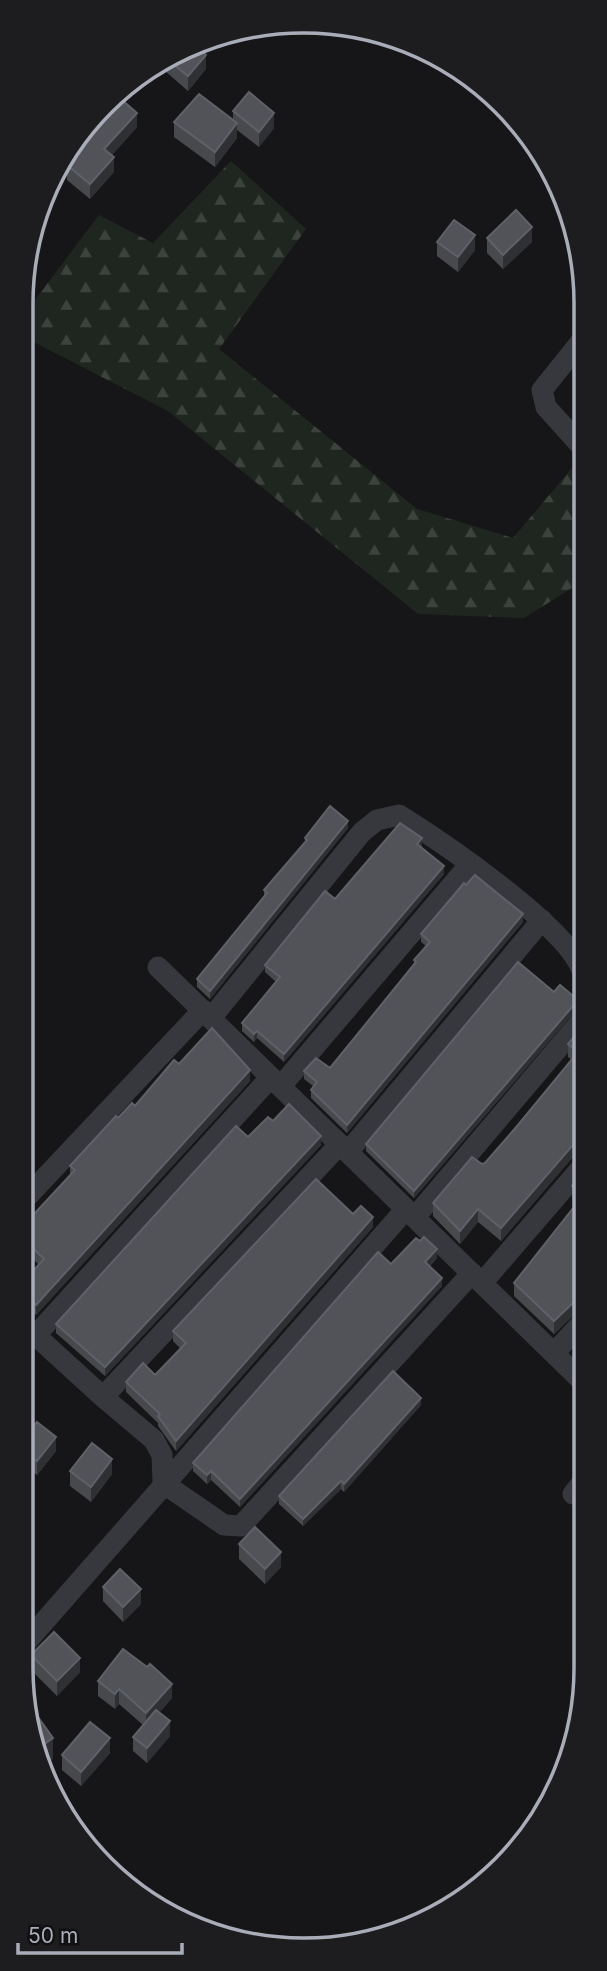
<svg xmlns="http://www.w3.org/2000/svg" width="607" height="1971" font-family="Inter,sans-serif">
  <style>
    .forest { fill: url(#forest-firs) }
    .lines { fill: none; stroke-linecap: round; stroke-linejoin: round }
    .minor { stroke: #37383d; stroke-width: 21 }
    .wall { fill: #47494d }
    .shaded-wall { fill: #2f3033 }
    .building { fill: #525359; stroke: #5f6168; stroke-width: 2 }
    .rim { fill: none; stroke: #a8adb8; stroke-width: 3.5 }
  </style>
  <defs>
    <pattern id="forest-firs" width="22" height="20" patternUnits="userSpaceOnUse" patternTransform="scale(1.75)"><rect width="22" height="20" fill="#1e261f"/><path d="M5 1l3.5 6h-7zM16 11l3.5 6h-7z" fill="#3c433d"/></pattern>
  </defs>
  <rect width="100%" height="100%" fill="#161618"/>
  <path class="forest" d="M231,161L306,229L219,349L417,509L513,538L583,455V581L524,618L418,614L168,411L26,338V312L99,215L153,243Z"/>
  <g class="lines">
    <path class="minor" d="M583,448L546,407L542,390L583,339
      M158,967L581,1380
      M211,1018L362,832L377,820L399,815C442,842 565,925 582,970
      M281,1086L470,864
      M348,1152L542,920
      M23,1201L203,1010
      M415,1217L582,1020
      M482,1283L582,1167
      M22,1323L103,1397L340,1144
      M35,1336L271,1077
      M554,1353L581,1324
      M103,1397L154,1440L162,1455L163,1483
      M163,1483L224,1525L241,1526L472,1273
      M573,1494L581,1484
      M21,1648L406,1209"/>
  </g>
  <path class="wall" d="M197,48L206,69L188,91L157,64Z
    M233,111L274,128L259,147L237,130V138L215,167L174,137V122L233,120Z
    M137,127L112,155L114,172L90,199L67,180V165Z
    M487,238L532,242L503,269L487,253Z
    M437,242L475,250L458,272L437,256Z
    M348,828L210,999L197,987V979L264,896V890L305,842V838Z
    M422,846L421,847L444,874L284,1062L257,1038L254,1042L242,1031V1023L276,982L265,972V965L335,899Z
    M523,922L347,1133L311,1098V1090L313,1086L304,1079V1071L330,1068L414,965V960L426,946L421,942V934Z
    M554,992L578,1008L414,1198L366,1151V1144Z
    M582,1027V1155L572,1158L501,1241L478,1222L460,1244L433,1216V1203L482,1164L485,1163L572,1060L568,1057V1044Z
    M179,1064L250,1081L36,1315L22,1302V1283L39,1265L23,1249V1226L70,1175V1166L118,1118L135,1106Z
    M248,1137L321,1145L105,1376L56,1333V1324Z
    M582,1174L581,1313L577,1312L554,1334L514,1296V1283L576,1204L572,1199V1186Z
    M353,1214L373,1227L176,1451L158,1426V1423L126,1392V1382L155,1375L180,1348L173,1341V1331Z
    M437,1258L430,1266L442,1286L240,1507L211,1480L207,1484L193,1471V1463L391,1264Z
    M581,1329V1358L574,1351V1338Z
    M421,1405L344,1492L341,1489L303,1526L279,1504V1496Z
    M22,1441L56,1451L37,1475L22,1463Z
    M70,1471L112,1474L91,1502L70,1486Z
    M239,1544L281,1567L265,1584L239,1559Z
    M103,1587L141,1604L123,1622L103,1601Z
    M31,1655L80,1672L57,1696L31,1670Z
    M98,1681L172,1698L159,1713L170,1736L147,1763L133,1751V1737L143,1725L119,1704L115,1709L98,1696Z
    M110,1753L81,1786L62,1770V1755Z"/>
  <path class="shaded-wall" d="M206,55V69L188,91V76Z
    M137,113V127L104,164V149Z
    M274,113V128L259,147V132Z
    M237,123V138L215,167V152Z
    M114,157V172L90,199V184Z
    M532,227V242L503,269V255Z
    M475,235V250L458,272V257Z
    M348,821V828L210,999V991Z
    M422,838V846L417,851V844Z
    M444,866V874L284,1062V1054Z
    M523,914V922L347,1133V1125Z
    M578,1000V1008L414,1198V1191Z
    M257,1031V1038L254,1042V1034Z
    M250,1070V1081L36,1315V1305Z
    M321,1136V1145L105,1376V1367Z
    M582,1142V1155L572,1158L501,1241V1228L572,1146Z
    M478,1209V1222L460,1244V1231Z
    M373,1217V1227L176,1451V1441Z
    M437,1249V1258L425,1270V1262Z
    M442,1278V1286L240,1507V1499Z
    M577,1299V1312L554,1334V1321Z
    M421,1398V1405L344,1492V1484Z
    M56,1437V1451L37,1475V1461Z
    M112,1459V1474L91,1502V1487Z
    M211,1471V1480L207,1484V1475Z
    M341,1481V1489L303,1526V1519Z
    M281,1552V1567L265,1584V1569Z
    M141,1589V1604L123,1622V1607Z
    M80,1658V1672L57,1696V1681Z
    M172,1684V1698L146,1728V1713Z
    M119,1689V1704L115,1709V1694Z
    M170,1721V1736L147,1763V1748Z
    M53,1738V1759L41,1767L37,1749Z
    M110,1738V1753L81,1786V1772Z"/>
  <path class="building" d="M197,48L206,55L188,76L168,60Z
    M249,92L274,113L259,132L233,111Z
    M199,94L237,123L215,152L174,122Z
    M122,100L137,113L104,149L114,157L90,184L67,165Z
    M516,210L532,227L503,255L487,238Z
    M454,220L475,235L458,257L437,242Z
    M330,806L348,821L210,991L197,979L267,893L264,890L307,840L305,838Z
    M400,823L422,838L417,844L444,866L284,1054L257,1031L254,1034L242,1023L280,977L265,965L325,891L335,899Z
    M475,875L523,914L347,1125L311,1090L317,1082L304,1071L316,1058L330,1068L416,962L414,960L430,942L421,934L464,883L466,885Z
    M518,962L554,992L560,985L578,1000L414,1191L366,1144Z
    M582,1027V1142L572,1146L501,1228L478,1209L460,1231L433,1203L472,1157L482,1164L485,1163L518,1125L578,1052L568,1044Z
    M212,1028L250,1070L36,1305L22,1292V1283L44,1259L23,1238V1226L75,1170L70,1166L116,1116L118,1118L132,1103L135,1106L174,1060L179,1064Z
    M289,1104L321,1136L105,1367L56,1324L236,1126L248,1137L268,1117L273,1121Z
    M582,1174V1196L572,1186Z
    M316,1179L353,1214L361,1206L373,1217L176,1441L158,1416L160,1414L126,1382L143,1363L155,1375L186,1343L173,1331Z
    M582,1197L581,1300L577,1299L554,1321L514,1283Z
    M424,1237L437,1249L425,1262L442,1278L240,1499L211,1471L207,1475L193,1463L378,1252L391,1264L416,1238L420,1241Z
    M581,1329V1345L574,1338Z
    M393,1371L421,1398L344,1484L341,1481L303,1519L279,1496Z
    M37,1422L56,1437L37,1461L22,1449V1441Z
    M92,1443L112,1459L91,1487L70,1471Z
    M255,1527L281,1552L265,1569L239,1544Z
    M120,1569L141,1589L123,1607L103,1587Z
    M54,1632L80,1658L57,1681L31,1655Z
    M123,1649L147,1667L150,1664L172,1684L146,1713L119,1689L115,1694L98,1681Z
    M28,1703L53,1738L37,1749Z
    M156,1710L170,1721L147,1748L133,1737Z
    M90,1722L110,1738L81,1772L62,1755Z"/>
  <path d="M0 0H607V1971H0ZM303 33H304A270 270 0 0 1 574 303V1668A270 270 0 0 1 304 1938H303A270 270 0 0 1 33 1668V303A270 270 0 0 1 303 33Z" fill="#1d1d20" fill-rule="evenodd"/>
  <path class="rim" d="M303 33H304A270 270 0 0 1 574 303V1668A270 270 0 0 1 304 1938H303A270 270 0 0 1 33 1668V303A270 270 0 0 1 303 33Z"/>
  <path d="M18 1943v10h164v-10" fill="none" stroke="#a8adb8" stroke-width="3.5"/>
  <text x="28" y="1943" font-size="21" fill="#a8adb8" stroke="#111113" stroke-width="5" paint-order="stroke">50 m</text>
</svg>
